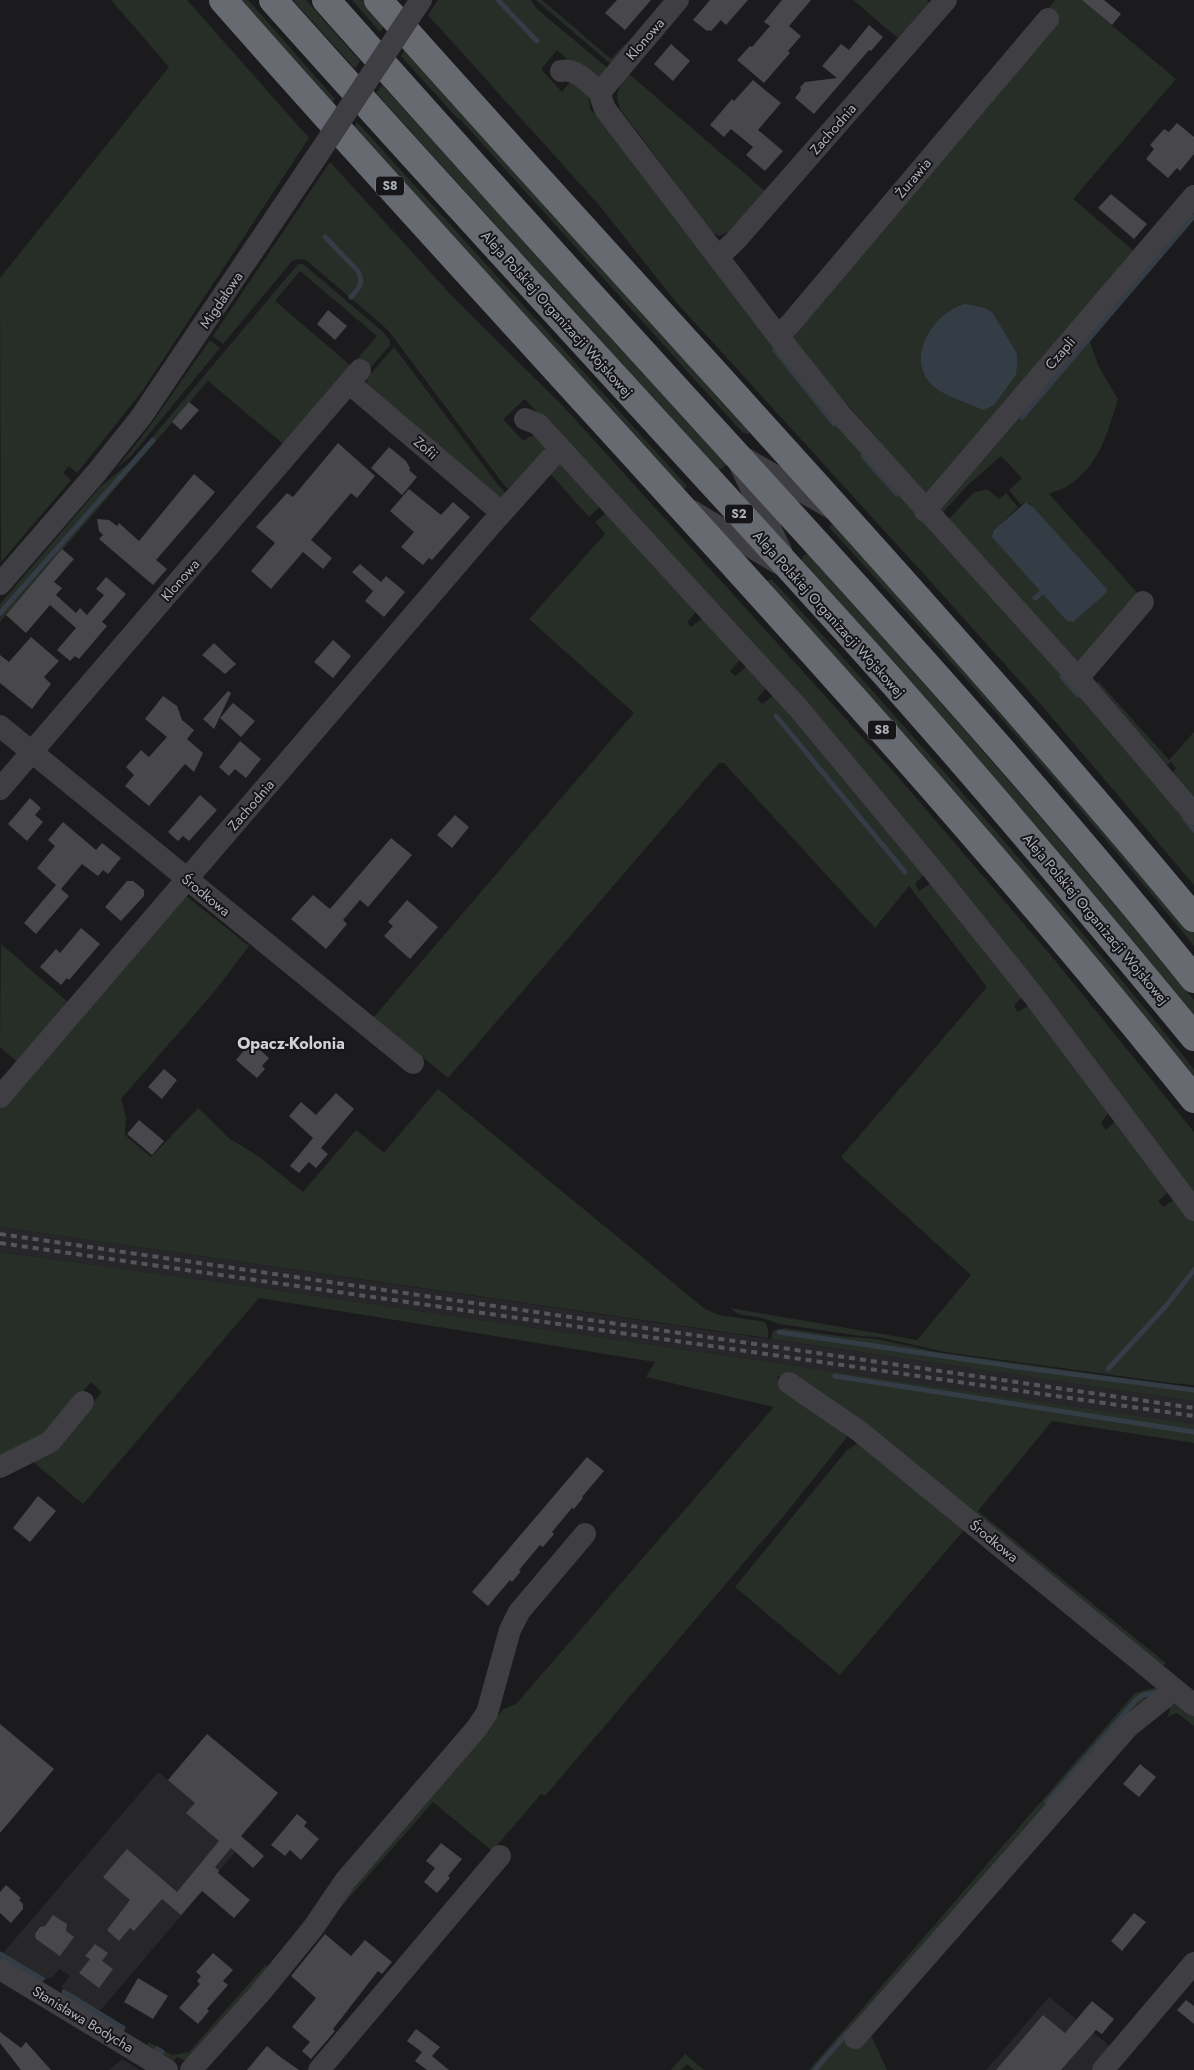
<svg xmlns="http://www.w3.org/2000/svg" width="1194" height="2070" font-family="Jost,sans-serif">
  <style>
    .built { fill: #27272a }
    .green { fill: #272e28; fill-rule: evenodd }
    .water { fill: #343d45 }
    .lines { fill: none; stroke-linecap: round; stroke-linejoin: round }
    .stream { stroke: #343d45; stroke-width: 5 }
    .building { fill: #48484c }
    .minor { stroke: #3e3e43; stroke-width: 22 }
    .highway { stroke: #686a72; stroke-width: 28 }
    .rail { stroke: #55565c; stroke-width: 4; stroke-dasharray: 6 5; stroke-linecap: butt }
    .minor-bridge { stroke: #3e3e43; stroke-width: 22 }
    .labels { text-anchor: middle; stroke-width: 4; stroke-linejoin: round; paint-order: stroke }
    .shield { fill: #161518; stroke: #80828a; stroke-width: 1 }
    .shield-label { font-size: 12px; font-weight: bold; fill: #aeb1bb }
    .street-label { font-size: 14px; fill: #aeb1bb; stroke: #161518 }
    .quarter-label { font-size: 16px; font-weight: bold; fill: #cfd1d7; stroke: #161518 }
  </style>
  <rect width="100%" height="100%" fill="#1b1b1d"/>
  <path class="built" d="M0,1227L1194,1401V1424L261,1288L0,1252Z
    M207,1734L278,1793L239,1839L243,1843L99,2012L61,1987L70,1976L64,1972L59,1969L53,1977L47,1979L3,1953L158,1772L168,1780Z
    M1049,1997L1112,2048L1093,2070H986Z
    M122,2059L140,2070H109Z"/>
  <path class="green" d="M111,0H187L309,138L143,390L77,473L69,466L63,473L71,480L1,562L0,278L169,67Z
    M236,0H248L257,10L335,99L330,106Z
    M293,0H306L360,61L355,69Z
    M352,0H363L385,24L380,32Z
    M438,0H531L537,9L610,70L600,81L588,78L557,50L541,69L562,92L573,79L588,91L590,109L627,148L1194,824V885L1043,707L932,583L676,302L599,205L428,15Z
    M536,0H542L611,59L625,44L628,49L613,66Z
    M853,0H927L929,3L881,58L898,38Z
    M1055,0H1082L1176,79L1073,199L1134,251L926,495L792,341L795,329Z
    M406,48L750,433L748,434L742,432L460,119H458L401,56Z
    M629,74L766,192L732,235L728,232L719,236L712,232L621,110C613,95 619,86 629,74Z
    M382,85L724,462L726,465L720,470L717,469L376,93Z
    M357,122L687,486L684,490L352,130Z
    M330,162L452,296L563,406L900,779L1053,958L1194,1132V1199L678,566L525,399L503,419L523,441L529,437L537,436L548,443L513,493L504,485L388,330L306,260L298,259L292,261L223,344L213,336Z
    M298,264H303L382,331L390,341V345L365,374L282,443L208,381L0,622V604L100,487L134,459ZM300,271L377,336L351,366L275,301Z
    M1087,334L1099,367L1118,399C1107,433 1100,466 1066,487C1061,490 1054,491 1049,494L1141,597L1080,667L948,520L973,493L987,489L999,499L1006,493L1018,507L991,534L1107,589L1029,503L1026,502L1021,505L1009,490L1022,478L1001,456L967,486L944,511L943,512L939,507Z
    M210,340L220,348L131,456L117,468L147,430Z
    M394,347L498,485L510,497L504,501L366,384L368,377Z
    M554,465H563L601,505L589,517L547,470Z
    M607,512L697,611L687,622L691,627L703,618L741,659L730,671L735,676L746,667L767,687L757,699L762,704L774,695L924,874L915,884L919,891L931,883L1022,997L1014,1006L1018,1012L1029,1005L1109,1112L1101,1123L1106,1130L1115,1121L1169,1188L1167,1193L1158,1201L1163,1207L1174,1200L1194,1219V1385L1171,1383L945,1352L879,1337L860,1336L780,1324L762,1318L738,1314L730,1308L917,1340L971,1275L841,1157L987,987L909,886L875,928L724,763H719L448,1078L374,1017L634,713L529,619L605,534L595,522Z
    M835,521L1137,863L1194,932V946C1077,802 954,664 829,527Z
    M808,554C940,700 1069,848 1194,1000V1016L1023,811L801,561L804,555Z
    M768,580H772L778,586C922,744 1060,903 1194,1069V1083L766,582Z
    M1098,681L1169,760L1194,732V805L1172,774L1176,768L1171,762L1166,765L1097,683Z
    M185,895L249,946L214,992L121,1099L126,1117L125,1135L151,1157L198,1108L230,1139L255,1154L303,1192L356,1130L384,1153L438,1089L705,1309L719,1315L765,1322L768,1329V1338L0,1227V1107Z
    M1,944L69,1003L18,1063L0,1047Z
    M0,1252L261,1288L1194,1424V1443L1052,1421L978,1511L1166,1663L1159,1670L791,1380L779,1376L777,1379L847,1437L782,1518L545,1796L541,1794L492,1851L433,1802L334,1915L338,1900L504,1709L516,1704L774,1407L646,1377L655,1362L259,1298L83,1504L33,1462L54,1448L102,1392L91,1382L43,1437L0,1458Z
    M784,1328L839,1336L876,1339L937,1352L1194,1388V1401L771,1339L773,1331Z
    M858,1443L964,1530L840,1675L735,1587L847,1450Z
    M1161,1686L869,2031L887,2070H809L1135,1693Z
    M1172,1700L1194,1711V1726L1177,1713L1168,1717Z
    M0,1951L47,1979L41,1981L0,1956Z
    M266,1964L268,1973L187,2061L177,2057L173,2061L147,2045L149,2042L172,2055L189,2052Z
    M64,1989L126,2028L123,2031L63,1995Z
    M685,2054L704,2070H694L687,2064L681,2070H671Z"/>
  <path class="water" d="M965,304L985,308L992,312L1017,354V365L1016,375L994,405L983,410C968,403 941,395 931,384C905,357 934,312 965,304Z
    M1026,502L1033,507L1107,589L1106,593L1073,622L1067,621L992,537L993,531Z"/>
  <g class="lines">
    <path class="stream" d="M498,0L537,41
      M325,237L358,271C364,283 359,288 351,297
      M775,350L834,424
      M1022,417L1194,216
      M863,456L897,494
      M1035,598L1041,593
      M0,613L153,440
      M1062,677L1078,695
      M776,716L905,872
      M1185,819L1194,830
      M779,1332L1018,1367L1194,1390
      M1108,1369L1166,1306L1194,1270
      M835,1376L1194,1432
      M1047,1802L1136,1700L1143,1695L1158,1692
      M0,1954L42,1979
      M64,1992L123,2028
      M157,2049L162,2052
      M815,2070L847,2033"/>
  </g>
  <path class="building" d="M617,0H651L625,30L605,13Z
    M710,0H748L726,25L721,20L711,31L709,30L707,31L693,20Z
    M782,0H811L789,26L801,36L788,51L790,53L764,83L737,60L750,46L752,47L770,26L764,22Z
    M1082,0H1104L1121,14L1112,25Z
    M869,25L883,37L871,51L869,50L814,114L795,98L801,90L800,87L805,82L837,78L822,66L841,44L849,50Z
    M671,44L690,61L673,81L654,64Z
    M753,80L781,103L758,130L783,151L765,171L746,155L753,147L731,129L724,137L710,125L732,99L734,101Z
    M1177,123L1194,137V154L1180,171L1177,168L1168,178L1146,159L1154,149L1150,145L1164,129L1169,132Z
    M1111,194L1147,224L1134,239L1098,208Z
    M328,310L347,326L335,340L317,324Z
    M189,402L199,410L181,430L172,422Z
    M338,443L375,476L357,498L351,493L311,540L332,558L323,569L303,552L271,589L251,571L275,543L256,527L287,493L293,497Z
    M389,447L406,461L410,468L409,470L417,477L402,495L371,468Z
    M194,474L215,492L156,560L167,569L153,585L99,539L103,535L99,531L97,519L109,520L117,526L119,523L139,541Z
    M409,489L441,515L453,502L470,517L432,560L429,558L423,565L401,547L414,532L390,511Z
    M62,549L74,559L54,582L62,588L56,595L76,613L80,608L87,615L104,595L96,589L106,577L126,594L102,622L107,626L79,659L75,656L70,661L57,650L76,628L50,605L26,633L6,615Z
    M360,564L381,582L386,576L405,592L384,617L365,601L373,591L352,572Z
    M31,637L59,661L44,677L51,684L32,709L0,683V655L9,662Z
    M333,640L351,656L333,678L314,662Z
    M214,643L236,664L225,674L202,655Z
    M228,691L231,693L214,729L203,719Z
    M163,696L177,706L182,720L194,730L187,739L203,753L194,772L185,764L149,806L125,786L134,775L126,767L141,750L149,757L167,737L145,719Z
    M233,703L255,721L241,737L220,718Z
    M240,741L261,759L246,778L235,769L229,776L219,767Z
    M200,795L217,810L189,841L183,836L178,841L168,832Z
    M30,798L41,808L35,815L43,822L27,841L8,824Z
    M455,815L469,827L452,848L437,835Z
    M63,822L96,850L102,843L121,858L108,874L103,870L98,876L82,864L61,889L69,896L36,934L24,923L56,885L37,868L55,846L48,840Z
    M391,838L412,855L368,907L360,900L343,920L347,924L326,949L291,919L313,895L330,909Z
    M127,881H133L144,890V896L121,921L105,907Z
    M407,900L438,927L410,959L384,936L393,926L388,922Z
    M81,928L100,944L69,980L67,978L61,985L40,967L56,949L60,953Z
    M251,1042L269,1058L262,1066L265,1069L257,1078L236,1060Z
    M164,1069L177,1080L162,1099L148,1087Z
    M336,1093L354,1109L321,1148L328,1154L316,1168L309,1162L299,1173L290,1166L313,1138L289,1116L301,1102L316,1115Z
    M139,1120L164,1141L152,1155L127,1134Z
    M587,1457L604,1471L582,1497L583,1498L574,1509L572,1508L552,1532L554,1534L543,1547L540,1545L519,1570L521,1571L512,1582L510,1580L488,1606L472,1592Z
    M38,1496L56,1511L30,1542L13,1528Z
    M0,1724L54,1769L0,1833Z
    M207,1734L278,1793L241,1836L264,1856L253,1868L231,1848L215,1867L219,1871L218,1873L250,1900L234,1918L202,1891L181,1915L162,1899L134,1931L130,1928L119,1941L107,1930L130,1900L103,1877L127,1849L177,1892L219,1841L186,1813L195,1803L168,1780Z
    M1140,1764L1156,1777L1139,1797L1123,1784Z
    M297,1814L307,1822L304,1826L319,1839L301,1860L290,1850L285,1856L271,1845Z
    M441,1843L462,1859L448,1876L450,1878L437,1893L424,1882L435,1868L426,1861Z
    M6,1885L21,1898L19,1900L23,1904V1909L11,1923L0,1913V1892Z
    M1134,1913L1146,1922L1122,1951L1111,1941Z
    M53,1915L67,1924L66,1931L74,1937L60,1956L36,1939L35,1934L40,1927L45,1926Z
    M325,1934L351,1956L365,1940L392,1962L382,1974L378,1971L333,2029L335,2031L311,2059L302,2051L310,2042L292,2027L316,1998L291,1976Z
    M95,1944L108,1953L102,1961L113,1969L99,1988L79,1973L90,1959L85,1956Z
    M213,1953L233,1970L223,1981L228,1985L207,2009L209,2011L198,2024L179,2008L200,1984L197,1981L201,1976L196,1972Z
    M138,1978L168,1996L153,2019L124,2002Z
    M1186,2000L1194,2006V2024L1177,2010Z
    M1092,2001L1114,2019L1102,2034L1096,2030L1061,2070H996L1043,2015L1065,2033Z
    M416,2029L440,2047L432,2056L449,2070H427L415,2061L422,2052L407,2041Z
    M0,2032L21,2048L26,2042L51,2070H21L0,2043Z
    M267,2046L279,2056L299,2070H247Z"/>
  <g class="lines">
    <path class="minor" d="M678,0L602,90L601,98L605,109L778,336L842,416L1078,678L1194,814
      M561,71C576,67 590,85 601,93
      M718,257L736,240L946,0
      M778,336L791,323L1048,19
      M349,383L502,513
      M525,419L538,424L800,710L936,874L1033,995L1194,1210
      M746,459L831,508
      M741,467L781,551
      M692,511L778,563
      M925,511L1194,196
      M0,584L97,472L141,417L319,153
      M1078,678L1143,602
      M0,726L413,1063
      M0,789L360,370
      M0,1097L490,526L560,448
      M789,1383L859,1431L1194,1705
      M0,1467L50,1442L83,1402
      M0,1969L167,2070
      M855,2038L1128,1727L1163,1699L1173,1688
      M191,2070L261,1992L313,1928L345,1881L476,1729L487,1713L510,1630L519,1612L585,1534
      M319,2070L500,1856
      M1103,2070L1194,1963"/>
    <path class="highway" d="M223,0C546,367 888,717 1194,1099
      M273,0C468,219 668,433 864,650C977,776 1086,906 1194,1037
      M326,0C460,151 595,300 731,449C889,622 1047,796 1194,979
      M378,0C650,306 932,603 1194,918"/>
    <path class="rail" d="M0,1234L1194,1408
      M0,1243L1194,1416"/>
    <path class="minor-bridge" d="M319,153L421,0"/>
  </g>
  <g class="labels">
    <g class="shield">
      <rect x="376" y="176.5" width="28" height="19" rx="4"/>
      <rect x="725" y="504.5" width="28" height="19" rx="4"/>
      <rect x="868" y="720.5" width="28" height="19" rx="4"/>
    </g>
    <g class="shield-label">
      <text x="390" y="190">S8</text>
      <text x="739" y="518">S2</text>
      <text x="882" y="734">S8</text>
    </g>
    <g class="street-label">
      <text transform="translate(645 39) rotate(-49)" y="5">Klonowa</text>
      <text transform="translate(833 129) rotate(-49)" y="5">Zachodnia</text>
      <text transform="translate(913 178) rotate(-50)" y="5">Żurawia</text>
      <text transform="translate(221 300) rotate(-56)" y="5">Migdałowa</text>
      <text transform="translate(557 314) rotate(48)" y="5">Aleja Polskiej Organizacji Wojskowej</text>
      <text transform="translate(1060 353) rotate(-49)" y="5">Czapli</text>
      <text transform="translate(426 448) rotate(41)" y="5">Zofii</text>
      <text transform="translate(180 580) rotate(-49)" y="5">Klonowa</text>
      <text transform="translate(829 614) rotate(48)" y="5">Aleja Polskiej Organizacji Wojskowej</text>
      <text transform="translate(251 805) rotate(-49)" y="5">Zachodnia</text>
      <text transform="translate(206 895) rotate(39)" y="5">Środkowa</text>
      <text transform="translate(1096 919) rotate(50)" y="5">Aleja Polskiej Organizacji Wojskowej</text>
      <text transform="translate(994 1541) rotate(39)" y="5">Środkowa</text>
      <text transform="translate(83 2019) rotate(31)" y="5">Stanisława Bodycha</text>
    </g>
    <g class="quarter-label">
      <text x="291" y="1049">Opacz-Kolonia</text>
    </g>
  </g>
</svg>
